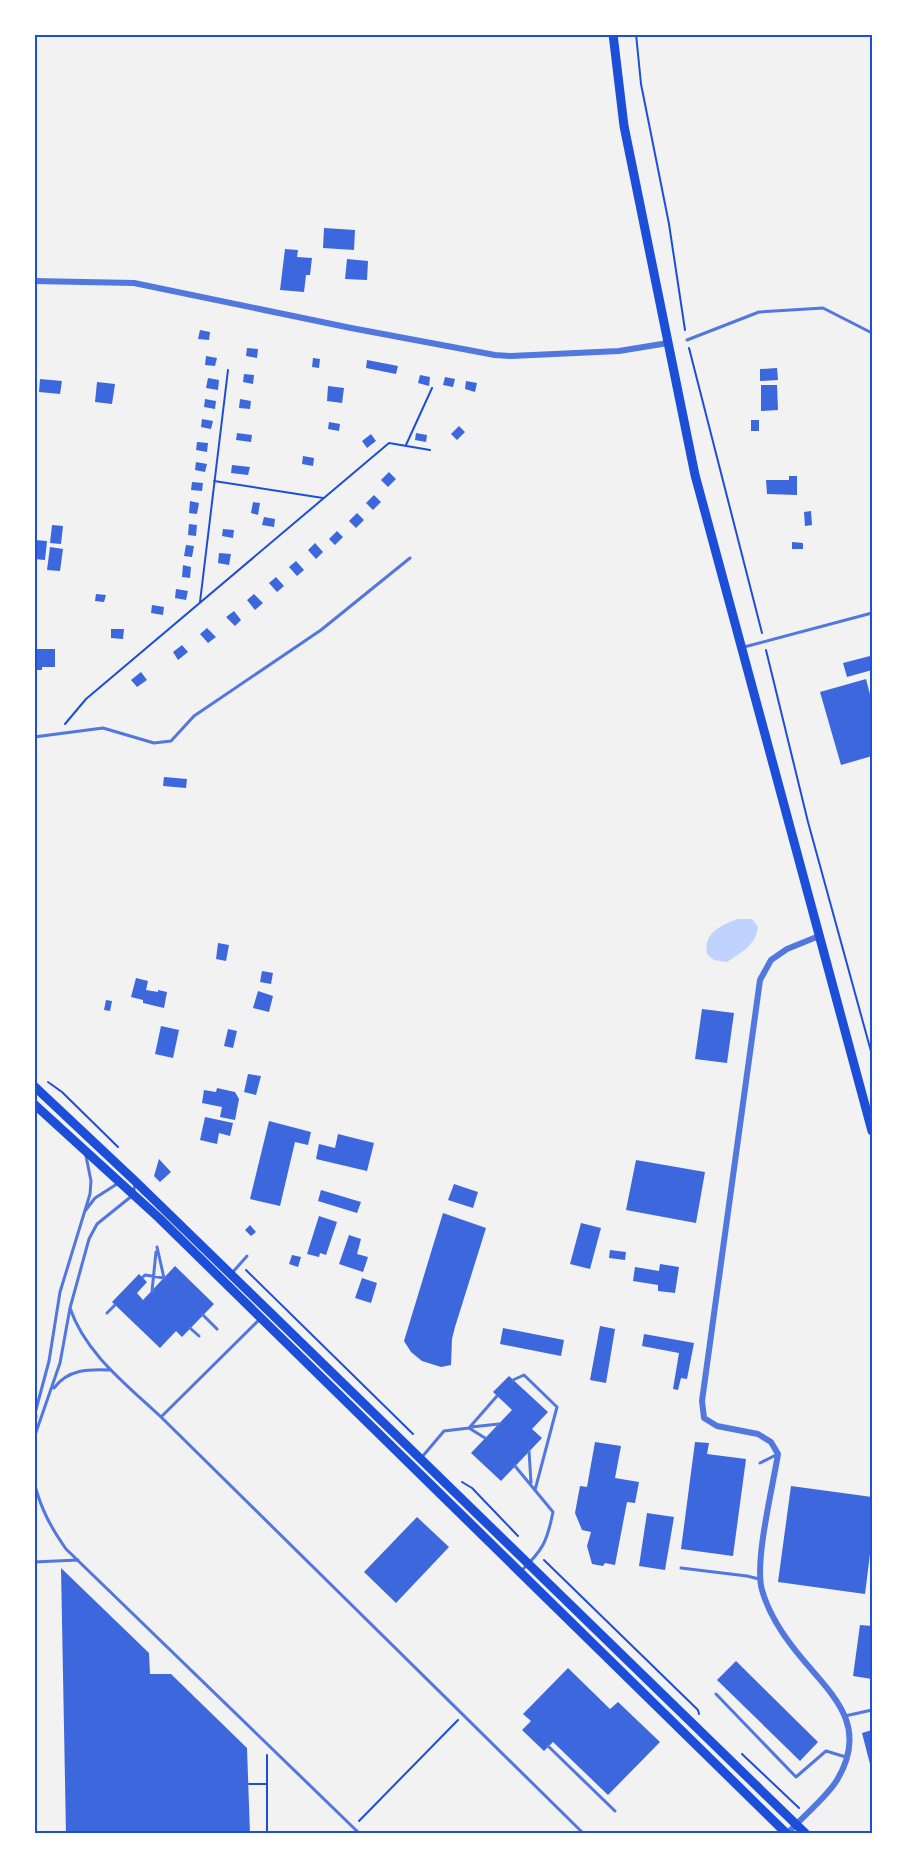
<svg xmlns="http://www.w3.org/2000/svg" width="907" height="1868" font-family="'Libre Baskerville',serif">
  <style>
    .water { fill: #bfd3fe }
    .building { fill: #3d67dc }
    .lines { fill: none; stroke-linecap: round; stroke-linejoin: round }
    .path { stroke: #1d4ed8; stroke-width: 2 }
    .service { stroke: #5277de; stroke-width: 3 }
    .minor { stroke: #5277de; stroke-width: 6 }
    .primary { stroke: #1d4ed8; stroke-width: 9 }
    .neatline { fill: none; stroke: #1d4ed8; stroke-width: 2 }
  </style>
  <rect width="100%" height="100%" fill="#f2f2f2"/>
  <path class="water" d="M738,919H752L758,927C756,945 742,952 727,962L714,960L707,954C703,933 721,925 738,919Z"/>
  <path class="building" d="M324,228L355,230L354,250L323,248Z
    M285,249L298,250L297,257L312,258L310,275H306L304,292L280,290Z
    M347,259L368,261L367,280L345,279Z
    M200,330L210,332L209,340L198,339Z
    M247,348L258,349L257,358L246,356Z
    M206,356L217,358L215,366L205,365Z
    M313,358L320,359L319,368L312,367Z
    M367,360L398,366L396,374L366,368Z
    M777,368L778,380L760,381V369Z
    M244,374L254,375L253,384L243,382Z
    M420,375L430,377L429,386L418,383Z
    M445,377L455,379L453,387L443,385Z
    M208,378L219,380L218,390L206,388Z
    M40,379L62,381L60,394L39,392Z
    M466,381L477,383L475,392L465,389Z
    M97,382L115,384L112,404L95,402Z
    M761,385H777L778,410L761,411Z
    M328,386L344,388L342,403L327,401Z
    M205,399L216,401L215,409L204,407Z
    M240,399L251,401L250,409L239,408Z
    M202,419L213,421L211,429L201,427Z
    M751,420H759V431H751Z
    M329,422L340,424L339,431L328,429Z
    M459,426L465,432L457,440L451,434Z
    M237,433L252,435L251,442L236,440Z
    M416,433L427,435L426,442L415,440Z
    M371,434L376,441L367,448L362,441Z
    M197,442L208,443L207,452L196,450Z
    M303,456L314,458L313,466L302,464Z
    M196,462L207,464L205,472L195,470Z
    M232,465L250,467L248,475L231,473Z
    M389,472L396,479L388,487L381,480Z
    M789,476H797V495L767,494L766,480H789Z
    M192,482L203,483L202,491L191,490Z
    M374,495L381,502L373,510L366,503Z
    M190,501L199,503L197,514L189,513Z
    M253,502L260,503L258,515L251,513Z
    M811,511L812,525L805,526L804,512Z
    M357,513L364,520L356,528L349,521Z
    M264,517L275,519L274,527L262,525Z
    M189,524L197,525L196,536L188,535Z
    M52,525L63,526L61,544L50,543Z
    M223,529L234,530L233,538L222,536Z
    M337,531L343,537L335,545L329,539Z
    M35,540L47,541L45,560L34,559Z
    M792,542L803,543V549H792Z
    M315,543L323,552L316,559L308,550Z
    M186,545L194,546L192,557L184,556Z
    M50,547L63,549L60,571L47,570Z
    M219,553L231,554L229,565L218,563Z
    M296,561L304,570L297,576L289,567Z
    M183,565L191,567L190,578L182,577Z
    M276,577L284,586L277,592L269,583Z
    M176,589L188,591L186,600L175,598Z
    M96,594L106,595L104,602L95,601Z
    M254,594L263,603L255,610L247,600Z
    M152,605L164,607L163,615L151,613Z
    M234,611L241,620L235,626L226,617Z
    M207,628L216,637L208,643L200,634Z
    M111,629H124L123,639L111,638Z
    M182,645L188,652L178,660L173,652Z
    M34,649H55V667H42V670H34Z
    M870,656L872,670L847,677L843,663Z
    M141,672L147,680L137,687L131,680Z
    M866,679L872,702V756L841,765L820,692Z
    M164,777L187,779L186,788L163,786Z
    M218,943L229,945L226,961L216,959Z
    M262,971L273,973L271,984L260,982Z
    M136,978L148,981L146,990L158,992V990L167,992L164,1008L143,1003V1000L131,997Z
    M258,991L273,996L269,1012L253,1008Z
    M106,1000L112,1001L110,1011L104,1010Z
    M702,1009L734,1013L727,1063L695,1059Z
    M161,1026L179,1030L173,1058L155,1054Z
    M228,1029L237,1031L233,1048L224,1046Z
    M248,1074L261,1076L256,1095L244,1092Z
    M217,1088L235,1092L239,1099L235,1120L220,1117L222,1107L202,1103L204,1090L216,1092Z
    M205,1117L233,1123L230,1136L219,1133L217,1144L200,1140Z
    M269,1121L311,1132L308,1145L295,1142L280,1206L250,1199Z
    M338,1134L374,1143L367,1171L316,1159L319,1144L335,1148Z
    M159,1159L171,1172L160,1182L154,1176Z
    M636,1160L705,1172L696,1223L626,1210Z
    M454,1184L478,1192L473,1208L448,1200Z
    M321,1190L361,1202L357,1213L318,1201Z
    M443,1213L486,1228L455,1327L452,1339L451,1365L441,1367L422,1361L411,1352L404,1341Z
    M319,1216L337,1222L326,1255L320,1253L319,1257L307,1254Z
    M581,1223L601,1228L590,1269L570,1264Z
    M250,1225L256,1232L251,1236L245,1230Z
    M349,1235L361,1239L357,1254L368,1257L363,1272L339,1264Z
    M610,1250L626,1252L625,1260L609,1258Z
    M292,1255L301,1257L298,1267L289,1264Z
    M660,1264L679,1267L675,1293L658,1291V1285L633,1281L635,1267L659,1271Z
    M175,1266L214,1304L182,1337L176,1331L160,1348L112,1302L139,1274L147,1282L137,1293L143,1300Z
    M362,1278L377,1283L371,1303L355,1298Z
    M600,1326L615,1329L606,1383L590,1380Z
    M503,1328L564,1340L561,1356L500,1344Z
    M644,1334L694,1343L687,1379L681,1378L678,1390L673,1389L679,1353L642,1346Z
    M509,1376L548,1412L532,1429L542,1438L501,1481L471,1453L512,1410L493,1392Z
    M595,1442L621,1446L615,1478L639,1482L635,1503L627,1502L615,1565L605,1563L603,1566L592,1564L587,1546L591,1532L582,1530L575,1513L580,1486L587,1487Z
    M695,1442L709,1443L707,1454L746,1459L733,1556L681,1549Z
    M791,1486L872,1497V1538L865,1594L778,1582Z
    M647,1513L674,1517L665,1570L639,1566Z
    M417,1517L449,1547L396,1603L364,1572Z
    M61,1568L149,1653L150,1674H171L247,1748L250,1834H66Z
    M860,1625L872,1626V1679L853,1676Z
    M736,1661L818,1742L800,1761L717,1680Z
    M568,1668L610,1709L618,1702L660,1742L608,1795L553,1742L544,1751L522,1730L531,1721L523,1714Z
    M872,1730V1772L862,1733Z"/>
  <g class="lines">
    <path class="path" d="M636,34L641,84L669,224L685,330
      M689,348L762,633
      M406,445L432,388
      M214,481L323,498
      M200,602L228,370
      M766,650L808,822L872,1055
      M65,724L86,699L389,443L430,450
      M48,1082L62,1092L118,1147
      M246,1270L413,1434
      M462,1482L472,1488L518,1536
      M544,1560L698,1710L699,1714
      M742,1754L799,1808
      M267,1755V1834
      M249,1784H267
      M359,1821L458,1720"/>
    <path class="service" d="M687,340L759,312L823,308L872,333
      M744,647L872,613
      M34,737L103,728L154,743L171,741L194,716L321,630L410,558
      M85,1211L95,1198L117,1184
      M232,1273L247,1256
      M143,1277L145,1275L164,1278L157,1247
      M152,1291L156,1252
      M70,1308C85,1353 127,1385 161,1417L584,1834
      M107,1313L115,1305
      M203,1315L217,1329
      M190,1328L199,1336
      M513,1380L524,1375L557,1407L535,1490
      M54,1388C68,1369 89,1369 110,1370
      M34,1417L49,1361L60,1292L90,1194L91,1181L86,1156
      M161,1417L260,1319
      M471,1427L499,1424
      M469,1428L497,1396
      M34,1430L36,1416
      M34,1438L60,1363L70,1308L89,1239L97,1224L133,1195L135,1184
      M529,1451L531,1483
      M422,1457L444,1431L469,1428L485,1438
      M760,1463L776,1455
      M515,1466L553,1512C547,1542 543,1550 520,1572
      M34,1482C41,1509 50,1526 66,1549L360,1834
      M34,1562L78,1560
      M681,1568L747,1576L759,1579
      M716,1694L796,1777L826,1751L846,1757
      M845,1716L872,1710
      M548,1746L615,1811"/>
    <path class="minor" d="M34,281L134,283L351,328L495,355L511,356L619,351L668,343
      M787,1834C802,1817 827,1797 837,1780C873,1720 824,1689 792,1646C779,1629 768,1611 762,1590C754,1562 773,1486 778,1454L771,1442L758,1434L717,1426L704,1418L702,1401L760,980L771,960L787,949L819,936"/>
    <path class="primary" d="M613,34L624,126L695,475L872,1131
      M34,1086L135,1181L806,1834
      M34,1104L159,1218L787,1834"/>
  </g>
  <rect width="907" height="1868" fill="none" stroke="#ffffff" stroke-width="72"/>
  <rect x="36" y="36" width="835" height="1796" class="neatline"/>
</svg>
